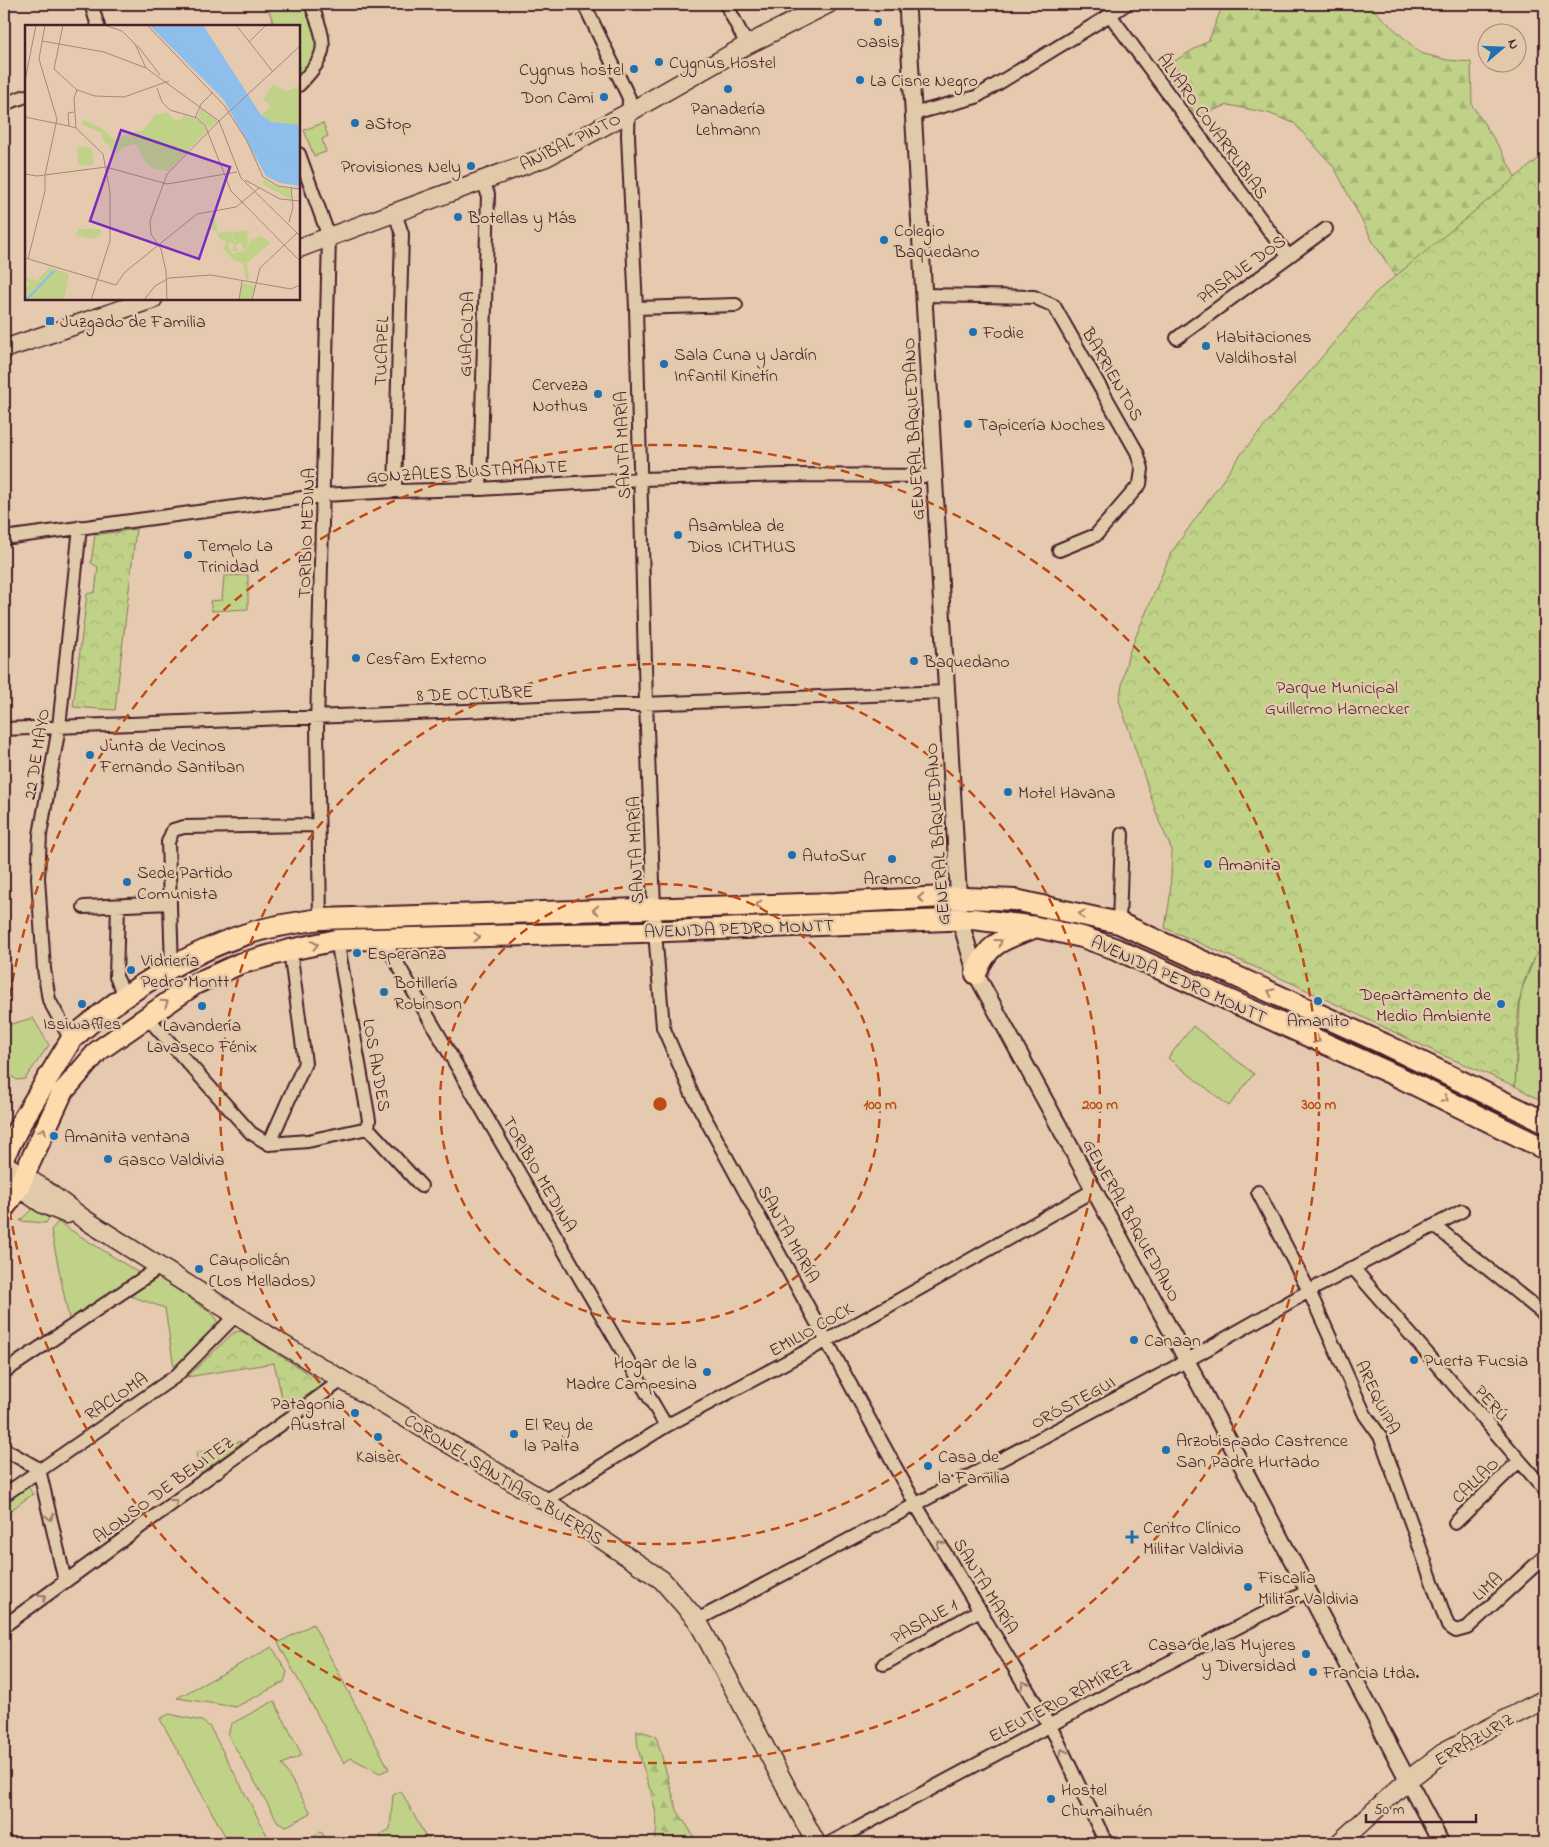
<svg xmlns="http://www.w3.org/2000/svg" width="1549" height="1847" font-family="'Indie Flower',sans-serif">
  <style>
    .grass { fill: #bfd287; stroke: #847859 }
    .forest { fill: url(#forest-firs); stroke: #847859 }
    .park { fill: url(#park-crowns); stroke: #847859 }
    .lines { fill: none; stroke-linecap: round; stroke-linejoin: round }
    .minor-casing { stroke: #4a1f2b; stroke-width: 16 }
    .tertiary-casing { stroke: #4a1f2b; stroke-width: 19 }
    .secondary-casing { stroke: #4a1f2b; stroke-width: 21 }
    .primary-casing { stroke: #4a1f2b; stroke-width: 24 }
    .minor { stroke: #e1caaa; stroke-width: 12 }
    .tertiary { stroke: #e1caaa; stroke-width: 15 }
    .secondary { stroke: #e1caaa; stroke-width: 18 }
    .primary { stroke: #fedbac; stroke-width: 20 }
    .oneway { stroke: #a47d6c }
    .oneway2 { stroke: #96746a }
    .ring { fill: none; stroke: #c04a14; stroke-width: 2.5; stroke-dasharray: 9 6 }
    .poi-dot { fill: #1f6fb2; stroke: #e1caaa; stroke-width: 2 }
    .labels { text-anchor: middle; stroke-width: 5; stroke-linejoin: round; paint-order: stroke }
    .poi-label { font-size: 18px; fill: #4a1f2b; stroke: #e1caaa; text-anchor: start }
    .street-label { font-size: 18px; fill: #4a1f2b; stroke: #e1caaa }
    .park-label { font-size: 18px; fill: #563134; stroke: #e1caaa }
    .inset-river { fill: none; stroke: #8ebee9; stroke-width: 2.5 }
    .inset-road { fill: none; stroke: #a8867b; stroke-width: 1 }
    .view { fill: #7b2cbf; fill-opacity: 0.15; stroke: #7b2cbf; stroke-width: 2.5 }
    .inset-edge { fill: none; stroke: #4a1f2b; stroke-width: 2.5 }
    .centre { fill: #c04a14; stroke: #e1caaa; stroke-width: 2.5 }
    .ring-label { font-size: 15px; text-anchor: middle; font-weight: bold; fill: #c04a14; stroke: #e1caaa; stroke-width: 5; stroke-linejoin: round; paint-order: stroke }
  </style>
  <defs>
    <pattern id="forest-firs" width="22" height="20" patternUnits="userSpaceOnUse" patternTransform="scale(1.25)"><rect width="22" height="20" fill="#bfd287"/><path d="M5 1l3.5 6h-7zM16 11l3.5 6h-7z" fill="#a6b475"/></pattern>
    <pattern id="park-crowns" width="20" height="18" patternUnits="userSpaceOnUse" patternTransform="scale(1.25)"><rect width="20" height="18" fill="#bfd287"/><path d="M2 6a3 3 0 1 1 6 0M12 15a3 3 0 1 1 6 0" fill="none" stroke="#a6b475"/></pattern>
  </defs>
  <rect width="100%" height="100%" fill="#e6cab0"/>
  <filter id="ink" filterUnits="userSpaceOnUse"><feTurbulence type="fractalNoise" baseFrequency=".02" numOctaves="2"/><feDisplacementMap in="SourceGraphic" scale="10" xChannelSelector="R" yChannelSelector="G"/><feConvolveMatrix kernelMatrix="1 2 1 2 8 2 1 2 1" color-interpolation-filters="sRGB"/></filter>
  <g filter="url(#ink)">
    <path class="grass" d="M267,4H306C317,37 327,46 299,74V26H274Z
      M323,123L328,136L322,139L326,152L314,156L304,130Z
      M248,575V609L212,611L210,601L222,600L224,576Z
      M636,914V922L445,929V927L461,926L479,920Z
      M1545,944V1103L1515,1086L1521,991L1537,953Z
      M33,1018L49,1045L25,1079L17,1080L4,1071V1026Z
      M1193,1026L1254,1074L1229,1106L1168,1058Z
      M1437,1079L1545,1128V1138L1443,1087Z
      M32,1209L49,1218L46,1223L20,1221Z
      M58,1222L139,1273L137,1278L71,1320L69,1319L51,1230Z
      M159,1277L215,1316L218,1324L174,1368L165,1308L130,1296Z
      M241,1441V1443L201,1473L196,1453Z
      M28,1487L33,1494L4,1515V1504Z
      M313,1624L389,1769L380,1773L351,1758L344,1763L278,1643Z
      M272,1647L287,1672L284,1682L236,1707L177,1698Z
      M274,1701L302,1755L282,1764L311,1813L287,1826L278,1822L228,1735L231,1724Z
      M169,1714L202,1721L210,1727L268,1837L265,1843H229L160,1719Z
      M401,1791L429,1843H385L380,1835L390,1829L393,1795Z
      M321,1831L328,1843H300Z"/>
    <path class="forest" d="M1223,4H1371L1374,10L1420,53L1447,60L1471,62L1472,105L1501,150L1532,209L1410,297L1373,242L1334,167L1294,123L1268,113L1228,105L1197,116L1163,68L1209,40Z
      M637,1730L656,1736L677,1810L698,1843H653C668,1814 634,1763 637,1730Z"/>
    <path class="park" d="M1543,155L1545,159V944C1511,980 1518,1039 1515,1086L1440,1054L1296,985L1165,928L1170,897L1172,850L1159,821L1119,700L1128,655L1171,553L1242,453L1375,293Z
      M136,529L115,710L73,707L87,594L95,592L98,567L91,563L95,535Z
      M241,1331L319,1380L321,1385L285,1411L274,1363L187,1377L234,1332Z"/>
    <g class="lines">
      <defs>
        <path id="minor" d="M91,4L98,26
          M584,4L629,98L628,136L636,308L646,703L655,932L663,1027L692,1094L916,1505L1056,1737L1106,1843
          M726,4L747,45
          M1126,4L1110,15L1288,256
          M299,85C330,52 327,45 311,4
          M4,104L26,96
          M913,114L976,97L1110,15
          M299,154L329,237L317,727L320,919
          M924,295L1034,297L1054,306L1137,452L1142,469L1140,484L1096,535L1059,550
          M636,308L736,305
          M1177,338L1326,229
          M480,489L488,194L483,182
          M395,491L402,234L395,213
          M4,538L324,495L395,491L480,489L641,479L784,475L934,476
          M4,729L947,692
          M118,906L116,977L126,996
          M84,907L170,903
          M1119,923L1122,834
          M383,939L666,1426
          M172,968L168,842L173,830L184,827L317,825
          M146,1016L251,1133L269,1144L308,1141L368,1128L369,1120L337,940
          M71,1040L49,1000L44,969L38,878L40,835L59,727L80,527
          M368,1128L421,1186
          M269,1144L305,1063L290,950
          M1258,1192L1309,1291L1365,1415L1380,1436L1448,1626L1456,1631L1467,1628L1545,1556
          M1435,1226L1545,1315
          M1354,1269L1545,1490
          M4,1372L160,1267
          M4,1449L39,1469L65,1581
          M4,1495L176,1376L237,1314
          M545,1501L666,1426L837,1335L1094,1190
          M1455,1523L1519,1461
          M697,1620L1170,1370L1309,1291L1462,1211
          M4,1626L342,1380
          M884,1664L980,1610
          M830,1843L1125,1685L1308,1591"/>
        <path id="tertiary" d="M907,4L957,870L960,920L976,974L1178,1344L1441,1843"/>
        <path id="secondary" d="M299,248L546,157L628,113L747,45L828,4
          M4,349L153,299
          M4,1164L41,1187L84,1219L282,1344L545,1501L662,1580L697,1620L816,1843
          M7,1180L43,1204L67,1214
          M1339,1843L1408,1780L1447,1750L1545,1699"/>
        <path id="primary" d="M976,974C987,943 1004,939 1031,929
          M4,1156L22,1121L71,1040C121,993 194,948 260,930C280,925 300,922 320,919L835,903L943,897L1015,900L1119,923L1384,1044L1545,1122
          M4,1208L18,1188L62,1093L98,1051L195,984L239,964L290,950L337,940L641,932L973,919L1036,927L1082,937L1116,949L1401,1078L1545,1149"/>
      </defs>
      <use href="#minor" class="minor-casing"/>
      <use href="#tertiary" class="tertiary-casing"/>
      <use href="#secondary" class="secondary-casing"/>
      <use href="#primary" class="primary-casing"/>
      <use href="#minor" class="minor"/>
      <use href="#tertiary" class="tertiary"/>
      <use href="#secondary" class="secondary"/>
      <use href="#primary" class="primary"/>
    </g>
    <defs><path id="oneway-chevron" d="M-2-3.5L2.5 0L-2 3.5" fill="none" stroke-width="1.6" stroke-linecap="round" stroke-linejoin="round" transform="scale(1.25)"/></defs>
    <g class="oneway">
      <use href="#oneway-chevron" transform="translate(921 898) rotate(178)"/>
      <use href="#oneway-chevron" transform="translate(759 905) rotate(178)"/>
      <use href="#oneway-chevron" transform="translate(596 910) rotate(178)"/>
      <use href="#oneway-chevron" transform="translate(1082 914) rotate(-168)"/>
      <use href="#oneway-chevron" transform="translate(477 937) rotate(-2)"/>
      <use href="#oneway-chevron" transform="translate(999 942) rotate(-36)"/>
      <use href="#oneway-chevron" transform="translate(315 945) rotate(-12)"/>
      <use href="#oneway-chevron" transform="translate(1271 992) rotate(-155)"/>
      <use href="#oneway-chevron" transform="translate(165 1003) rotate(-34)"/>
      <use href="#oneway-chevron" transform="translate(1317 1040) rotate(25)"/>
      <use href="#oneway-chevron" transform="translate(1445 1099) rotate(26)"/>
      <use href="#oneway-chevron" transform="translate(43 1131) rotate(-67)"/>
    </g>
    <g class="oneway2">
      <use href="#oneway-chevron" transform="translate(175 1502) rotate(-36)"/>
      <use href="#oneway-chevron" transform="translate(50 1517) rotate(77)"/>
      <use href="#oneway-chevron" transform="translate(940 1544) rotate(-122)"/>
      <use href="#oneway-chevron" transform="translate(43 1597) rotate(-36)"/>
      <use href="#oneway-chevron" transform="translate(1024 1684) rotate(-121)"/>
      <use href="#oneway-chevron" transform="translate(1063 1752) rotate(-116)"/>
    </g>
  </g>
  <g class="ring">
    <circle cx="660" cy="1104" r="220"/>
    <circle cx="660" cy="1104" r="440"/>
    <path d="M4 1041A659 659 0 1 1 4 1167"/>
  </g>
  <g class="poi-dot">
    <circle cx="878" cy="22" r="5"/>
    <circle cx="659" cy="62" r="5"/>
    <circle cx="634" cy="69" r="5"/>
    <circle cx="860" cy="80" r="5"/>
    <circle cx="728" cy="89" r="5"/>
    <circle cx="604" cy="97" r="5"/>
    <circle cx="355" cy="123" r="5"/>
    <circle cx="471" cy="166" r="5"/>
    <circle cx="458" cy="217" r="5"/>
    <circle cx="884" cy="240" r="5"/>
    <rect x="45" y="316" width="10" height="10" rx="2.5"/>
    <circle cx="973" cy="332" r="5"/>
    <circle cx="1206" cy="346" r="5"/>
    <circle cx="664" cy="364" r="5"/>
    <circle cx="598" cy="394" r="5"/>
    <circle cx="968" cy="424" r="5"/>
    <circle cx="678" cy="535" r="5"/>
    <circle cx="188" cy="555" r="5"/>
    <circle cx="356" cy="658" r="5"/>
    <circle cx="914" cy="661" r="5"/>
    <circle cx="90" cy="755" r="5"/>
    <circle cx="1008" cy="792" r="5"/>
    <circle cx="792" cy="855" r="5"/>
    <circle cx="892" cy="859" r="5"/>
    <circle cx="1208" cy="864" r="5"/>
    <circle cx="127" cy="882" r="5"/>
    <circle cx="357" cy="953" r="5"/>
    <circle cx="131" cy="970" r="5"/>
    <circle cx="384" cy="992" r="5"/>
    <circle cx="1318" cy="1001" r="5"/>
    <circle cx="82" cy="1004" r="5"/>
    <circle cx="1501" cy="1004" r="5"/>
    <circle cx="202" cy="1006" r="5"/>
    <circle cx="54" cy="1136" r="5"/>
    <circle cx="108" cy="1159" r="5"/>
    <circle cx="199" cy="1269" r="5"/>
    <circle cx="1134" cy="1340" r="5"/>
    <circle cx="1414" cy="1360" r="5"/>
    <circle cx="707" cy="1372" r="5"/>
    <circle cx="355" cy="1413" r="5"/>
    <circle cx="514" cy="1434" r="5"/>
    <circle cx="378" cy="1437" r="5"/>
    <circle cx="1166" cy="1450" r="5"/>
    <circle cx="928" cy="1466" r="5"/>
    <path d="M1129.5 1529.5h5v5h5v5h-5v5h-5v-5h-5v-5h5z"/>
    <circle cx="1248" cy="1587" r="5"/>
    <circle cx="1306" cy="1654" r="5"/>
    <circle cx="1313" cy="1672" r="5"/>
    <circle cx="1051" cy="1799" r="5"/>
  </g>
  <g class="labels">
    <g class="poi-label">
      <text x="878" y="47" text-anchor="middle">Oasis</text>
      <text x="669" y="68">Cygnus Hostel</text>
      <text x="624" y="75" text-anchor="end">Cygnus hostel</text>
      <text x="870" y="86">La Cisne Negro</text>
      <text x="594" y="103" text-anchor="end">Don Cami</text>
      <text x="728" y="114" text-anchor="middle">Panadería<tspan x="728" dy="21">Lehmann</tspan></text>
      <text x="365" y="129">aStop</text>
      <text x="461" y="172" text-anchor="end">Provisiones Nely</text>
      <text x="468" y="223">Botellas y Más</text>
      <text x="894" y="236">Colegio<tspan x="894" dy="21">Baquedano</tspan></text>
      <text x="60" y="327">Juzgado de Familia</text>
      <text x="983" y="338">Fodie</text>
      <text x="1216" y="342">Habitaciones<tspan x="1216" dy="21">Valdihostal</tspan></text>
      <text x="674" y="360">Sala Cuna y Jardín<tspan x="674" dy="21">Infantil Kinetín</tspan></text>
      <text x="588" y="390" text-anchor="end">Cerveza<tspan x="588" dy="21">Nothus</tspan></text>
      <text x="978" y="430">Tapicería Noches</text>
      <text x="688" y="531">Asamblea de<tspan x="688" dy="21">Dios ICHTHUS</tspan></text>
      <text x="198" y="551">Templo La<tspan x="198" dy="21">Trinidad</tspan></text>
      <text x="366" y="664">Cesfam Externo</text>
      <text x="924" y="667">Baquedano</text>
      <text x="100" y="751">Junta de Vecinos<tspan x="100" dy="21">Fernando Santiban</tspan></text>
      <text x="1018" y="798">Motel Havana</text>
      <text x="802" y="861">AutoSur</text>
      <text x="1218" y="870">Amanita</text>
      <text x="137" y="878">Sede Partido<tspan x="137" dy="21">Comunista</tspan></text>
      <text x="892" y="884" text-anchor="middle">Aramco</text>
      <text x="367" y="959">Esperanza</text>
      <text x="141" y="966">Vidriería<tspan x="141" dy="21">Pedro Montt</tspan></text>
      <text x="394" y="988">Botillería<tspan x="394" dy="21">Robinson</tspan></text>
      <text x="1491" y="1000" text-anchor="end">Departamento de<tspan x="1491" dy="21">Medio Ambiente</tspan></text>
      <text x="1318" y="1026" text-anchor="middle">Amanito</text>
      <text x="82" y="1029" text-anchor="middle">Issiwaffles</text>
      <text x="202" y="1031" text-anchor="middle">Lavandería<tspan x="202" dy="21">Lavaseco Fénix</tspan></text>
      <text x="64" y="1142">Amanita ventana</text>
      <text x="118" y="1165">Gasco Valdivia</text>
      <text x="209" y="1265">Caupolicán<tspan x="209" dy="21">(Los Mellados)</tspan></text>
      <text x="1144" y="1346">Canaan</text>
      <text x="1424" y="1366">Puerta Fucsia</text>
      <text x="697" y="1368" text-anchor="end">Hogar de la<tspan x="697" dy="21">Madre Campesina</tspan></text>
      <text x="345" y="1409" text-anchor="end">Patagonia<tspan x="345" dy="21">Austral</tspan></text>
      <text x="524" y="1430">El Rey de<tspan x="524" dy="21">la Palta</tspan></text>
      <text x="1176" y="1446">Arzobispado Castrence<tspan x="1176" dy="21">San Padre Hurtado</tspan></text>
      <text x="378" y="1462" text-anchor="middle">Kaiser</text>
      <text x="938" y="1462">Casa de<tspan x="938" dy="21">la Familia</tspan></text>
      <text x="1143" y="1533">Centro Clínico<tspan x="1143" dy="21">Militar Valdivia</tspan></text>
      <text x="1258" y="1583">Fiscalía<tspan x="1258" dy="21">Militar Valdivia</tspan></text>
      <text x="1296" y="1650" text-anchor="end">Casa de las Mujeres<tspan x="1296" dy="21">y Diversidad</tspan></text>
      <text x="1323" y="1678">Francia Ltda.</text>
      <text x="1061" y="1795">Hostel<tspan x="1061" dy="21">Chumaihuén</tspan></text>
    </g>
    <g class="street-label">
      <text transform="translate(1213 126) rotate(54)" y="6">ÁLVARO COVARRUBIAS</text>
      <text transform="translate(570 141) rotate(-26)" y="6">ANÍBAL PINTO</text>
      <text transform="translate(1241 269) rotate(-36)" y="6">PASAJE DOS</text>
      <text transform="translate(466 334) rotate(-88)" y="6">GUACOLDA</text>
      <text transform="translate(381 351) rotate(-88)" y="6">TUCAPEL</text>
      <text transform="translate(1113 374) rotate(60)" y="6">BARRIENTOS</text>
      <text transform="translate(913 429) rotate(-93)" y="6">GENERAL BAQUEDANO</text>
      <text transform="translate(622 445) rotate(-92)" y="6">SANTA MARÍA</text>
      <text transform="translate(467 471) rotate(-3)" y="6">GONZALES BUSTAMANTE</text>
      <text transform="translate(306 533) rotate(-88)" y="6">TORIBIO MEDINA</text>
      <text transform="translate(475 693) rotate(-2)" y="6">8 DE OCTUBRE</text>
      <text transform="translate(36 754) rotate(-81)" y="6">22 DE MAYO</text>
      <text transform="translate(937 834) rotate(-94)" y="6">GENERAL BAQUEDANO</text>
      <text transform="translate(635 850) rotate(-92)" y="6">SANTA MARÍA</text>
      <text transform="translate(739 928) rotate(-2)" y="6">AVENIDA PEDRO MONTT</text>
      <text transform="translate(1179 979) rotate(24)" y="6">AVENIDA PEDRO MONTT</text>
      <text transform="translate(377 1065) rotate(80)" y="6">LOS ANDES</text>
      <text transform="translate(540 1174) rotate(60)" y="6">TORIBIO MEDINA</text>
      <text transform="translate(1132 1220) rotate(61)" y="6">GENERAL BAQUEDANO</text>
      <text transform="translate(789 1234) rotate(61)" y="6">SANTA MARÍA</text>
      <text transform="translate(811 1329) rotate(-29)" y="6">EMILIO COCK</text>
      <text transform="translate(116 1396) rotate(-34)" y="6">RACLOMA</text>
      <text transform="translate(1378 1397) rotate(64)" y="6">AREQUIPA</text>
      <text transform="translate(1073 1402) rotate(-28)" y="6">ORÓSTEGUI</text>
      <text transform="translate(1492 1403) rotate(49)" y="6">PERÚ</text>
      <text transform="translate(504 1479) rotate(32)" y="6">CORONEL SANTIAGO BUERAS</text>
      <text transform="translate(1475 1480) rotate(-44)" y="6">CALLAO</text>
      <text transform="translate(163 1489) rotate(-36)" y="6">ALONSO DE BENITEZ</text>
      <text transform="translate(986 1586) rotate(59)" y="6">SANTA MARÍA</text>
      <text transform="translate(1487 1586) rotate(-42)" y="6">LIMA</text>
      <text transform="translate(924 1621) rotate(-29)" y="6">PASAJE 1</text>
      <text transform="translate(1060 1700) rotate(-28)" y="6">ELEUTERIO RAMÍREZ</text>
      <text transform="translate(1474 1739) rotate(-30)" y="6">ERRÁZURIZ</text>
    </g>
    <g class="park-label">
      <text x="1337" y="693">Parque Municipal<tspan x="1337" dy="21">Guillermo Harnecker</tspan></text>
    </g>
  </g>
  <g transform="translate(25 25)">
    <rect width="275" height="275" fill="#e6cab0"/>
    <path d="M158,90L176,96L182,105L160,129L149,119ZM240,155L250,161L265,164L267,175L237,159ZM53,204H75L76,209L68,214L51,210ZM222,205L223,215L209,216L208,207Z" fill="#bfd287"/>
    <path d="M60,95L76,103L91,116L98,111L108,110L111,119L98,122L92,129L78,115L76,108L56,99ZM62,121L67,124L69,140L57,141L53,139L52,123ZM190,193L193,208L207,206L209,217L224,213L221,224L218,225L216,218L210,221L213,227L207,226L209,219L195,214L191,205H185L188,197L180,194ZM37,246L44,250L39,274L11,275L30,258Z" fill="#bfd287"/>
    <path d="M248,59L261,66L275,61V100L247,97L236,90L246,82L238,74ZM228,202L246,218L222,238L224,256L221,255L218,238L209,236L198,223L204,211V224L208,229L221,225L226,215L235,211L245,218Z" fill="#bfd287"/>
    <path d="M176,83L192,96L185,103L173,91ZM142,87L149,95L157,94L149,119L160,129L143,146L129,144L121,138L105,108L119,105L130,90ZM24,242L41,248L27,273L0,275V262L4,259L0,252L12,256ZM217,258L231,261L226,275H214Z" fill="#bfd287"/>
    <path d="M124,0H178L236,90L247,97L275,100V161L255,158L241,151L199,75Z" fill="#8ebee9"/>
    <path class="inset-river" d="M135,0L137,10L148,13L202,71L238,122L256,134L275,140M1,275L30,245"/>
    <path class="inset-road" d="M38,0L29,44L52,65M79,0L97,6L110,19L121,43L194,96L142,149L125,196L126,209L136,224L141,246L142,275M122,0L199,80L222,116L238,152L253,161L275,164M211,0L248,47M17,16L79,27L121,43M225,16L241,0M112,20L135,50M275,21L194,96L216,153L275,211M0,56L11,0M132,63L137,77L145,85L172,93L180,100L206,166L275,236M49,87L43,88L44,101L51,103M0,92L44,101M170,93L176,79L188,67M0,149L12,151L81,142L142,159L212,147M220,155L255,174L275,176M264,197L268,182L266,163M0,233L91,260L100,247L172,189L211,182L234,163M3,234L20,166V150L32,94L14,34L20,0M66,275L85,216V167L78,129L51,103L49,73L52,65L70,71L99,72L144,56M119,275L130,261L144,253L186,250L266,264L275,260M214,275L217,256M227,275L235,243L272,208"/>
    <path class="view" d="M96,105L205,142L174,234L65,196Z"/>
    <rect width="275" height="275" class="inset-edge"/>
  </g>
  <circle cx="660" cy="1104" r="8" class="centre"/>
  <g class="ring-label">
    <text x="880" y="1109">100 m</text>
    <text x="1100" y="1109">200 m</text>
    <text x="1319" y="1109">300 m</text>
  </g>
  <rect width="1549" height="1847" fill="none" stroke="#e1caaa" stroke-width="20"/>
  <rect x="10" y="10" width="1529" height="1827" fill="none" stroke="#4a1f2b" stroke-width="2" filter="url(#ink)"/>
  <g transform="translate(1502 48) rotate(71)"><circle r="24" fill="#e1caaa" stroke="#a58677"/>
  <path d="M0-4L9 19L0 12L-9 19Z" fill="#1f6fb2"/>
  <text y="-8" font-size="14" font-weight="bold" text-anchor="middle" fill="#4a1f2b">N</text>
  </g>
  <path d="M1366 1814v8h110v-8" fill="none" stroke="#4a1f2b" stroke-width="2.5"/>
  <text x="1374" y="1814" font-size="15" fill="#4a1f2b" stroke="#e1caaa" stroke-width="4" paint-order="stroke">50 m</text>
</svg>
